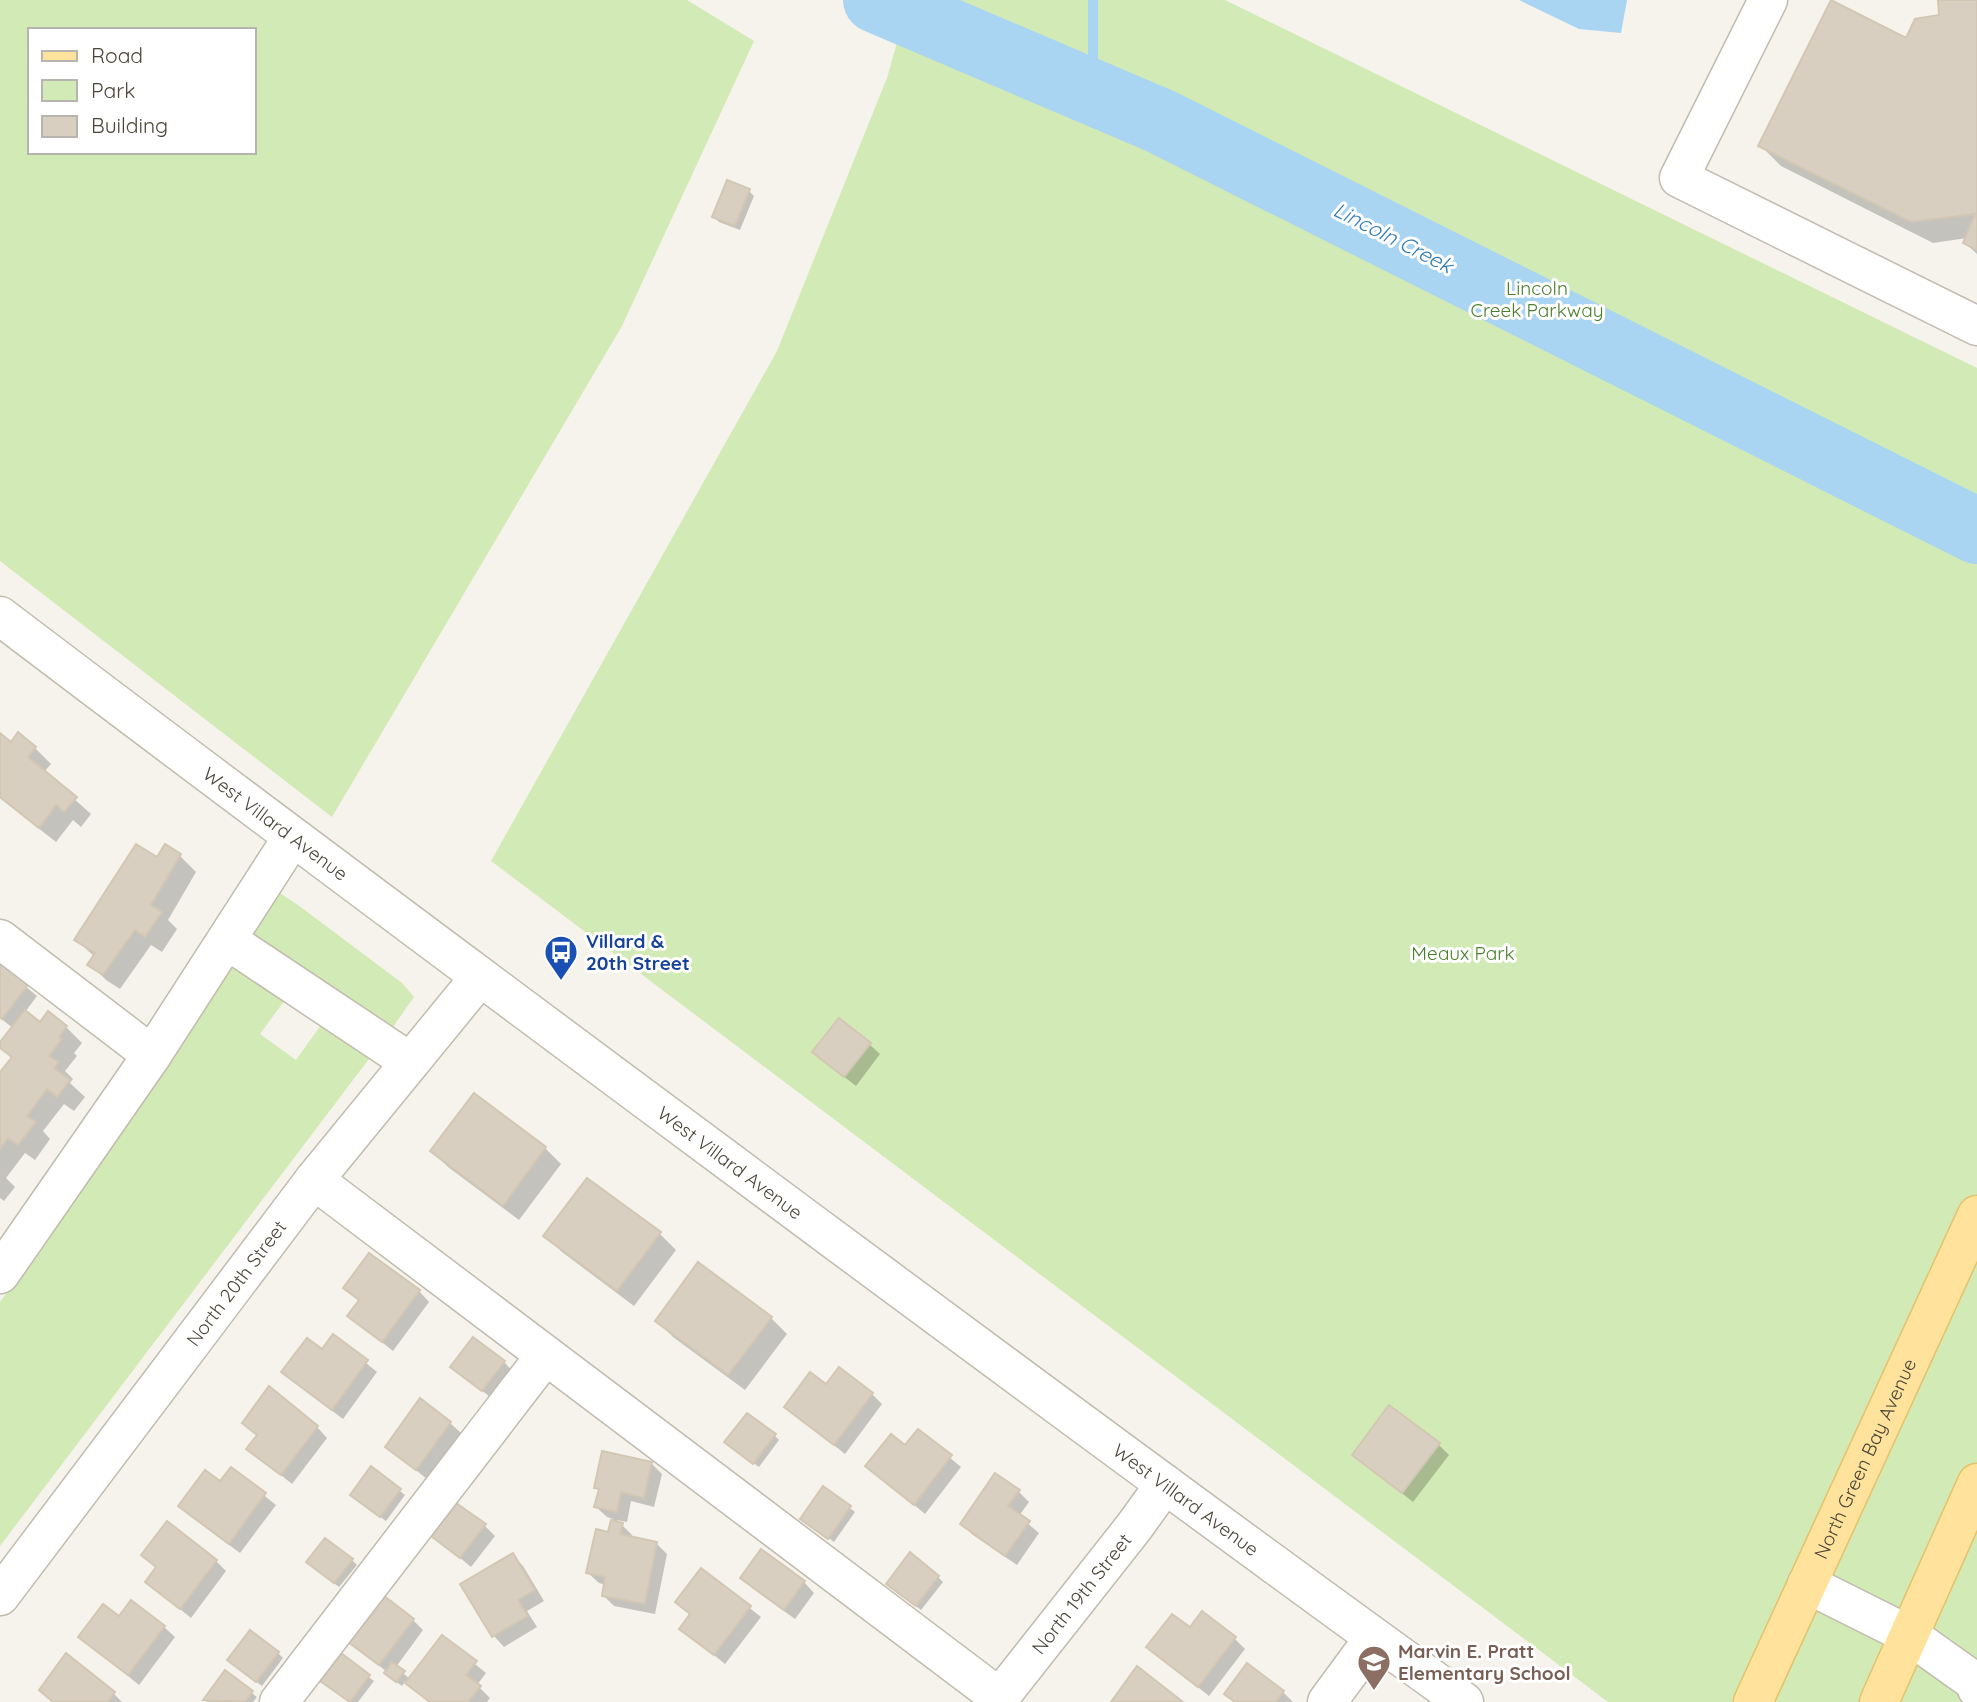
<svg xmlns="http://www.w3.org/2000/svg" width="1977" height="1702" font-family="Quicksand,sans-serif">
  <style>
    .green { fill: #d2eab5; fill-rule: evenodd }
    .water { fill: #a9d4f2 }
    .shadow { fill: #0003 }
    .lines { fill: none; stroke-linecap: round; stroke-linejoin: round }
    .stream { stroke: #a9d4f2; stroke-width: 10 }
    .river { stroke: #a9d4f2; stroke-width: 66 }
    .building { fill: #d8cfc1; stroke: #d3c7b4; stroke-width: 2 }
    .minor-casing { stroke: #c2bbae; stroke-width: 41 }
    .major-casing { stroke: #e6c16a; stroke-width: 41 }
    .minor { stroke: #fff; stroke-width: 38 }
    .major { stroke: #ffe39c; stroke-width: 38 }
    .labels { text-anchor: middle; stroke-width: 6; stroke-linejoin: round; paint-order: stroke }
    .park-label { font-size: 19px; fill: #4a7f2a; stroke: #fff }
    .street-label { font-size: 19px; fill: #4b4439; stroke: #fff }
    .transit-label { font-size: 19px; font-weight: bold; fill: #164399; stroke: #fff; text-anchor: start }
    .education-label { font-size: 19px; font-weight: bold; fill: #785e54; stroke: #fff; text-anchor: start }
    .water-label { font-size: 21px; font-style: italic; fill: #2e7ab2; stroke: #fff }
  </style>
  <rect width="100%" height="100%" fill="#f6f3ec"/>
  <path class="green" d="M0,0H687L754,41L622,326L332,817L0,561ZM30,30H254V152H30Z
    M909,0H1225L1977,368V1702H1608L491,861L777,351L887,78Z
    M277,891L298,905L402,983L414,997L388,1034L247,939Z
    M236,954L290,993L260,1034L296,1060L326,1018L375,1051L0,1546V1302L106,1153Z"/>
  <path class="water" d="M1519,0H1627L1621,33L1579,29Z"/>
  <path class="shadow" d="M1940,0H1977V254L1965,243L1967,238L1933,243L1781,166L1760,145L1941,16Z
    M749,191L754,196L740,230L719,222L714,217Z
    M0,735L11,744L35,748L51,764L44,772L91,814L81,827L73,820L56,842L0,798Z
    M180,856L196,872L168,920L177,929L162,952L151,945L120,989L106,980L90,964L95,957L76,940L158,860Z
    M0,965L37,996L25,1012L40,1024L66,1027L82,1043L74,1053L77,1056L65,1071L73,1079L70,1083L85,1097L74,1111L64,1104L43,1131L50,1139L35,1160L25,1153L6,1178L15,1187L4,1201L0,1198V1075L12,1059L0,1045L13,1028L0,1018Z
    M869,1044L880,1054L856,1086L825,1062Z
    M474,1095L545,1148L561,1164L519,1220L448,1167L432,1151Z
    M660,1234L676,1250L634,1306L562,1252L546,1236Z
    M345,1288L419,1291L429,1302L393,1351L349,1316L360,1302Z
    M771,1318L787,1334L745,1390L673,1337L657,1321Z
    M333,1336L377,1372L343,1419L294,1382L284,1372L322,1351Z
    M504,1362L514,1373L494,1400L452,1367Z
    M826,1387L872,1394L882,1404L845,1454L786,1407Z
    M450,1423L461,1433L427,1479L387,1447Z
    M317,1427L327,1438L292,1484L249,1449Z
    M918,1431L961,1467L925,1514L868,1466L905,1447Z
    M775,1436L779,1440L759,1467L731,1447Z
    M1439,1445L1449,1455L1413,1502L1354,1455Z
    M651,1463L662,1474L654,1507L631,1501L627,1522L617,1520L632,1535L631,1538L656,1543L667,1554L655,1614L614,1606L603,1595L606,1585L599,1583L588,1573L610,1534L613,1519L607,1517L596,1507L600,1491L596,1487Z
    M231,1469L276,1505L240,1553L190,1516L180,1506L221,1483Z
    M372,1469L405,1495L386,1521L357,1500Z
    M824,1488L855,1512L834,1542L807,1523Z
    M1018,1491L1029,1502L1019,1516L1039,1533L1017,1565L973,1535L962,1524Z
    M485,1526L495,1536L471,1567L434,1536Z
    M143,1555L216,1561L226,1571L191,1618L147,1582L157,1568Z
    M513,1555L523,1566L544,1601L527,1611L537,1627L504,1647L494,1636L463,1585Z
    M352,1560L357,1565L339,1587L313,1567Z
    M702,1570L761,1617L725,1664L682,1629L692,1616L678,1602Z
    M742,1577L804,1582L814,1593L795,1619L752,1588Z
    M938,1577L943,1582L921,1610L893,1588Z
    M119,1618L164,1627L175,1637L139,1685L80,1637Z
    M413,1620L423,1630L396,1667L410,1679L442,1637L486,1673L477,1685L490,1698L487,1702H429L405,1681L402,1686L391,1678L387,1672L351,1642Z
    M1235,1639L1245,1649L1209,1696L1148,1647Z
    M278,1653L283,1658L262,1686L234,1665Z
    M66,1655L114,1694L122,1702H54Z
    M341,1656L374,1681L358,1702H350L327,1685Z
    M1247,1665L1283,1692L1293,1702H1235L1226,1693Z
    M225,1673L257,1697L253,1702H207L205,1700Z"/>
  <g class="lines">
    <path class="stream" d="M1093,93V0"/>
    <path class="river" d="M876,0L1160,121L1977,531"/>
  </g>
  <path class="building" d="M1831,0L1906,38L1915,19L1939,15L1938,0H1977V250L1963,243L1975,214L1911,222L1758,146Z
    M727,180L750,189L735,226L712,217Z
    M18,732L36,747L28,757L77,797L64,812L56,805L39,828L0,797V733L11,742Z
    M136,844L157,857L165,844L181,854L151,905L162,912L145,937L135,930L103,975L87,965L95,953L74,940Z
    M0,963L28,985L2,1019L0,1017Z
    M25,1010L40,1022L48,1011L67,1026L59,1037L62,1039L49,1056L59,1062L54,1068L70,1080L57,1097L47,1089L27,1116L36,1122L18,1145L8,1138L0,1149V1072L12,1057L0,1048V1042Z
    M839,1018L871,1043L844,1077L812,1052Z
    M474,1093L546,1147L503,1206L430,1151Z
    M587,1178L661,1232L617,1291L543,1236Z
    M369,1253L420,1290L382,1342L347,1316L359,1300L343,1288Z
    M698,1262L772,1317L728,1375L655,1321Z
    M333,1334L368,1360L332,1410L281,1372L307,1338L322,1349Z
    M473,1337L505,1361L482,1391L450,1367Z
    M839,1367L873,1393L834,1445L784,1407L810,1372L826,1384Z
    M269,1386L318,1426L281,1475L246,1449L257,1435L242,1423Z
    M420,1398L451,1422L416,1470L385,1447Z
    M1389,1405L1440,1443L1402,1493L1352,1455Z
    M747,1413L776,1434L753,1464L724,1442Z
    M918,1429L952,1455L914,1505L865,1466L891,1434L905,1445Z
    M602,1451L652,1462L644,1498L621,1492L617,1512L594,1507L599,1489L594,1488Z
    M371,1466L401,1489L380,1517L350,1495Z
    M231,1467L266,1493L229,1544L178,1506L205,1470L220,1481Z
    M995,1473L1020,1490L1008,1506L1030,1521L1005,1556L960,1524Z
    M823,1486L851,1506L828,1539L800,1519Z
    M456,1503L486,1524L460,1558L431,1536Z
    M611,1520L623,1523L620,1534L657,1542L645,1604L602,1596L605,1577L586,1573L596,1529L608,1532Z
    M167,1521L217,1560L180,1609L145,1582L156,1567L141,1555Z
    M325,1538L353,1559L334,1583L306,1562Z
    M761,1549L805,1581L784,1610L740,1578Z
    M910,1552L939,1576L916,1606L886,1584Z
    M513,1553L535,1590L518,1600L528,1616L492,1637L460,1584Z
    M701,1568L751,1606L714,1655L679,1629L690,1614L675,1602Z
    M383,1595L414,1619L379,1665L348,1642Z
    M131,1600L165,1626L128,1675L78,1637L103,1604L119,1616Z
    M1202,1611L1236,1637L1198,1687L1146,1647L1172,1614L1190,1627Z
    M250,1630L279,1652L256,1682L227,1660Z
    M442,1635L477,1661L466,1675L481,1686L468,1702H430L405,1683Z
    M66,1653L115,1692L108,1702H53L39,1690Z
    M341,1653L370,1675L350,1702L320,1681Z
    M392,1662L405,1671L396,1682L384,1673Z
    M1247,1663L1284,1691L1276,1702H1235L1224,1694Z
    M1137,1666L1183,1702H1111Z
    M225,1670L253,1691L245,1702L203,1700Z"/>
  <g class="lines">
    <defs>
      <g id="minor">
        <path d="M1768,0L1679,178L1977,326"/>
        <path id="s1" d="M0,616C275,825 552,1030 829,1236C1040,1392 1251,1549 1464,1702"/>
        <path d="M0,939L152,1055"/>
        <path d="M227,940L410,1062"/>
        <path d="M314,1180L1000,1698"/>
        <path d="M0,1274L152,1055L292,838"/>
        <path d="M1807,1584L1909,1635L1975,1682L1977,1689"/>
        <path id="s2" d="M0,1596L314,1180L480,977"/>
        <path d="M279,1702L545,1356"/>
        <path id="s3" d="M996,1702L1134,1527L1165,1484"/>
        <path d="M1327,1702L1374,1638"/>
      </g>
      <g id="major">
        <path id="s4" d="M1753,1702L1977,1215"/>
        <path d="M1879,1702L1977,1483"/>
      </g>
    </defs>
    <use href="#minor" class="minor-casing"/>
    <use href="#major" class="major-casing"/>
    <use href="#minor" class="minor"/>
    <use href="#major" class="major"/>
  </g>
  <defs>
    <symbol id="bus-pin" viewBox="-11 -11 22 30"><path d="M0 17L-7.5 6A9.5 9.5 0 1 1 7.5 6Z" fill="#1a4fb4" stroke="#fff"/><path d="M-5-6H5V4H4V6H2V4H-2V6H-4V4H-5ZM-3.5-4V0h7V-4ZM-3.5 1.2v1.5H-2V1.2ZM2 1.2v1.5H3.5V1.2Z" fill="#fff"/></symbol>
    <symbol id="school-pin" viewBox="-11 -11 22 30"><path d="M0 17L-7.5 6A9.5 9.5 0 1 1 7.5 6Z" fill="#8d6e63" stroke="#fff"/><path d="M0-5L7-2L0 1L-7-2ZM-4 1L0 2.5L4 1V4Q0 6-4 4Z" fill="#fff"/></symbol>
  </defs>
  <g fill-rule="evenodd">
    <use href="#bus-pin" x="542" y="933" width="38" height="52"/>
    <use href="#school-pin" x="1355" y="1643" width="38" height="52"/>
  </g>
  <g class="labels">
    <g class="park-label">
      <text x="1537" y="295">Lincoln<tspan x="1537" dy="22">Creek Parkway</tspan></text>
      <text x="1463" y="960">Meaux Park</text>
    </g>
    <g class="street-label">
      <text dy="7" stroke="none"><textPath href="#s1" startOffset="345">West Villard Avenue</textPath></text>
      <text dy="7" stroke="none"><textPath href="#s1" startOffset="912">West Villard Avenue</textPath></text>
      <text dy="7" stroke="none"><textPath href="#s2" startOffset="392">North 20th Street</textPath></text>
      <text dy="7" stroke="none"><textPath href="#s4" startOffset="268">North Green Bay Avenue</textPath></text>
      <text dy="7" stroke="none"><textPath href="#s1" startOffset="1479">West Villard Avenue</textPath></text>
      <text dy="7" stroke="none"><textPath href="#s3" startOffset="138">North 19th Street</textPath></text>
    </g>
    <g class="transit-label">
      <text x="586" y="948">Villard &amp;<tspan x="586" dy="22">20th Street</tspan></text>
    </g>
    <g class="education-label">
      <text x="1398" y="1658">Marvin E. Pratt<tspan x="1398" dy="22">Elementary School</tspan></text>
    </g>
    <g class="water-label">
      <text transform="translate(1393 238) rotate(27)" y="7">Lincoln Creek</text>
    </g>
  </g>
  <rect x="28" y="28" width="228" height="126" fill="#ffffff" stroke="#b7b4b0" stroke-width="2"/>
  <rect x="42" y="51" width="35" height="10" fill="#ffe39c" stroke="#b7b4b0" stroke-width="2"/>
  <text x="91" y="63" font-size="21" fill="#4b4439">Road</text>
  <rect x="42" y="80" width="35" height="21" fill="#d2eab5" stroke="#b7b4b0" stroke-width="2"/>
  <text x="91" y="98" font-size="21" fill="#4b4439">Park</text>
  <rect x="42" y="116" width="35" height="21" fill="#d8cfc1" stroke="#b7b4b0" stroke-width="2"/>
  <text x="91" y="133" font-size="21" fill="#4b4439">Building</text>
</svg>
